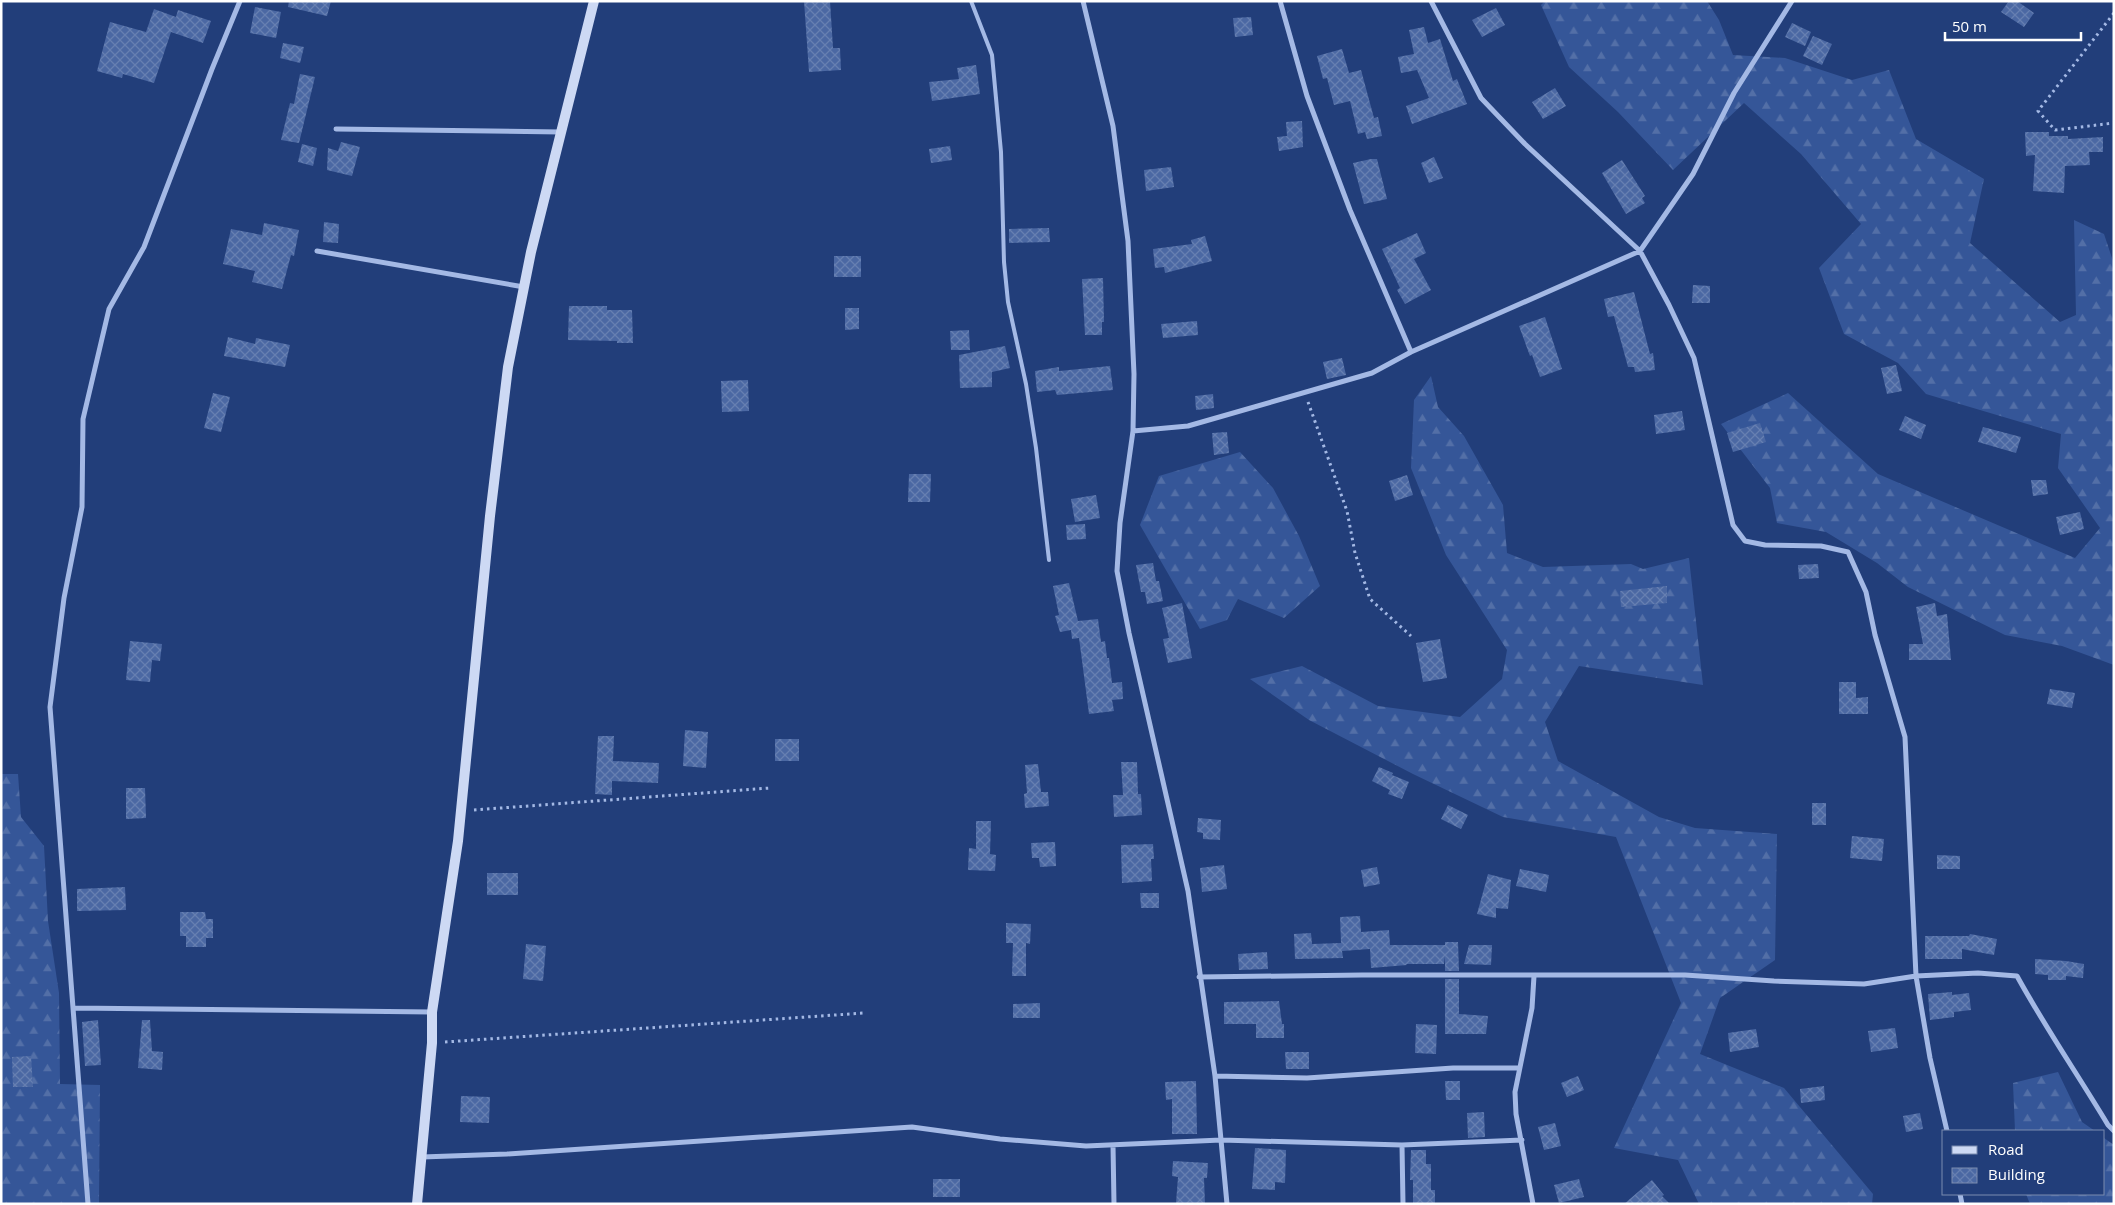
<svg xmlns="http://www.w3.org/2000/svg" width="2115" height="1205" font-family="'Open Sans',sans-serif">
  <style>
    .forest { fill: url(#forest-firs) }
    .building { fill: url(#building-cross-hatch) }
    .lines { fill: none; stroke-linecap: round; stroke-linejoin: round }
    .path { stroke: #a4b9e5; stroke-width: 3; stroke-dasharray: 2.5 4; stroke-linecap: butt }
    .service { stroke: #a4b9e5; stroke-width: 4 }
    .minor { stroke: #a4b9e5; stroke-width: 5 }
    .secondary { stroke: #cdd9f4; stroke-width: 10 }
  </style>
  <defs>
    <pattern id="forest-firs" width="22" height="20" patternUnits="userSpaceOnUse" patternTransform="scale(1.25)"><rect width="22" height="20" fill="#355698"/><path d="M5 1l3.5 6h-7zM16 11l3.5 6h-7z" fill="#536fa7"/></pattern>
    <pattern id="building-cross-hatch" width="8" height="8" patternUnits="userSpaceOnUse" patternTransform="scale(1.25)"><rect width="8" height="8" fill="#4b68a3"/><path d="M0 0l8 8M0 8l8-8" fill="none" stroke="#667fb1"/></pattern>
  </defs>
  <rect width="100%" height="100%" fill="#223e7a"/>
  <path class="forest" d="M1545,1H1707L1719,20L1733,55L1785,58L1852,80L1889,70L1916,139L1984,179L1970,243L2060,322L2076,315L2074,220L2104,234L2114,264V665L2062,646L2005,635L1908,587L1877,563L1826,532L1777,523L1770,488L1721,424L1788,393L1878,474L2075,558L2100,528L2058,468L2061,434L1926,394L1898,363L1844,334L1819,268L1861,224L1801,154L1744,103L1673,170L1618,112L1569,67L1541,5Z
    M1431,376L1438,407L1464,436L1503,505L1507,553L1543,567L1631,564L1643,569L1689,558L1703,685L1579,666L1545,722L1558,761L1659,817L1695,828L1777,834L1775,960L1720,998L1700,1054L1784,1088L1873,1194L1872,1204H1699L1678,1160L1614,1148L1681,1003L1616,837L1503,817L1413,774L1309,720L1250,679L1302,666L1378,706L1460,717L1502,679L1507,650L1446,555L1411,468L1414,400Z
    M1240,452L1273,488L1299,536L1320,586L1284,618L1238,599L1227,620L1200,629L1140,525L1159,476Z
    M1,774H18L21,817L44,846L48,921L59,993L60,1084L100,1085L99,1204H1Z
    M2058,1072L2082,1122L2095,1131H2015L2013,1083Z
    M2104,1138L2114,1145V1204H2030L2026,1194H2104Z"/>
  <path class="building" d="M289,1H331L327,16L288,7Z
    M804,1H830L833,48H840L841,70L809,72Z
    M2009,1H2017L2034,13L2024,27L2001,12Z
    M255,7L281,12L276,38L250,33Z
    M1496,8L1505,25L1482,37L1472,20Z
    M154,9L176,17L178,10L211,21L203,43L171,32L154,83L123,74L122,78L97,71L110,22L146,32Z
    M1251,17L1253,35L1235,37L1233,18Z
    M1792,23L1811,32L1805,46L1785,37Z
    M1424,27L1428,43L1440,39L1453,81L1457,79L1467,104L1412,124L1406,106L1429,98L1417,70L1401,73L1398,57L1414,54L1409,30Z
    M1813,36L1832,44L1822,65L1803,56Z
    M283,43L304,47L300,63L280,58Z
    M1342,49L1349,73L1361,70L1374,118L1378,117L1382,136L1367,139L1365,132L1358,134L1350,101L1334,105L1327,78L1323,79L1317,56Z
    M976,65L980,94L932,101L929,82L959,79L957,68Z
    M300,74L315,77L299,143L281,140L290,103L294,104Z
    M1555,88L1566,106L1543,119L1532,102Z
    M1302,121L1303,147L1279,151L1277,137L1287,136L1286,122Z
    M2025,132H2049V136H2068V139L2103,137V152H2089L2090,165L2065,166L2064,193L2033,191L2035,155L2026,156Z
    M341,142L360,147L352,176L327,170L328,148L338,151Z
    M302,144L317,148L313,166L298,162Z
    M950,146L952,160L931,163L929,149Z
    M1434,157L1443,178L1429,183L1421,163Z
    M1371,159H1377L1387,199L1364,204L1353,163Z
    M1622,160L1645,196L1642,198L1645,203L1626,214L1602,173Z
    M1171,167L1174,187L1146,191L1144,170Z
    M324,222L339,224L338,243L323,242Z
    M264,223L299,230L294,256L291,255L282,289L252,282L255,271L223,264L231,229L262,235Z
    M1049,228L1050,242L1009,243V229Z
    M1417,233L1426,253L1414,259L1431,290L1405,304L1397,290L1400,288L1382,249Z
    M1205,236L1212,261L1165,273L1164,267L1155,268L1153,249L1192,244L1191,240Z
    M834,256H861V277H834Z
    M1103,278L1104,322H1102V335H1085L1082,279Z
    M1693,285L1710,286V303H1692Z
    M1634,292L1650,354L1653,353L1655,370L1635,372L1634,367H1628L1614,316L1608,317L1604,299Z
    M569,306H607V310H632L633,343H617V341L568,340Z
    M845,308H859V329L845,330Z
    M1545,317L1562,369L1540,377L1532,355L1530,356L1519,326Z
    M1197,321L1198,335L1163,338L1161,324Z
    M969,330L970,350H951L950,331Z
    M228,337L255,344L256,338L290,345L285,367L224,356Z
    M1005,346L1010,368L992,372V387L960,388L959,355Z
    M1342,358L1346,375L1327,379L1323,362Z
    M1896,365L1902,391L1887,394L1881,368Z
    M1110,366L1113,390L1057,395L1055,390L1037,392L1035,371L1059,367V371Z
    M748,380L749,411L722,412L721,381Z
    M213,393L230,397L221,432L204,428Z
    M1213,394L1214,408L1196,410L1195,396Z
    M1682,411L1685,430L1656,434L1654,415Z
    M1905,416L1926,425L1921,439L1899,430Z
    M1760,423L1766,442L1733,452L1727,433Z
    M1983,427L2021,437L2016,453L1978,442Z
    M1227,432L1229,453L1214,455L1212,433Z
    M909,474H931L930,502H908Z
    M1407,475L1413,495L1395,501L1389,481Z
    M2031,480H2046L2048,494L2033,496Z
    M1096,495L1100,518L1075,522L1071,499Z
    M2080,512L2084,529L2060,535L2056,517Z
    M1085,524L1086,539L1067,540L1066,525Z
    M1153,563L1156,581H1159L1163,601L1147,604L1145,592H1141L1136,565Z
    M1818,564L1819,578L1799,579L1798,565Z
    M1069,583L1078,621L1098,619L1101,642L1105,641L1107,658H1109L1112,683L1122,682L1123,699L1112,700L1114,711L1089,714L1079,638L1072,639L1071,630L1060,632L1055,616L1059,615L1053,586Z
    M1667,586V603L1621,607L1620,591Z
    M1182,603L1192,658L1168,663L1163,639L1169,638L1162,608Z
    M1935,603L1937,616L1947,614L1951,660H1909V644H1923L1916,607Z
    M1440,639L1447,678L1423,682L1416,643Z
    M130,641L162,644L160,661L152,660L150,682L126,680Z
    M1839,682H1856V698L1868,697V714H1839Z
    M2050,689L2075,693L2072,708L2047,704Z
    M685,730L708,732L706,768L683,766Z
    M598,736H614L613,761L659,763L658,783L612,781V795L595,794Z
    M775,739H799V761H775Z
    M1121,762H1137L1138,794H1141L1142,815L1114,817L1113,795H1123Z
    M1038,764L1041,792H1048L1049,806L1025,808L1024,794L1027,793L1025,765Z
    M1379,767L1393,773L1392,775L1409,782L1402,799L1388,794L1390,790L1372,781Z
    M126,788H145L146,818L126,819Z
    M1812,803H1826V825H1812Z
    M1448,805L1468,815L1461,829L1441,819Z
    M1198,818L1221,820L1220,840L1203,839V833L1197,832Z
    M976,821H991L990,854L996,855L995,871L968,870L969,848L976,849Z
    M1852,836L1884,839L1882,861L1850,858Z
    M1055,842L1056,866L1040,867L1039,858H1032L1031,843Z
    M1153,844L1154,859H1151L1152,881L1122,883L1121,845Z
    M1937,855L1960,856V869H1937Z
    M1224,865L1227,889L1202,892L1200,868Z
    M1377,867L1380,884L1364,887L1361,870Z
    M1520,869L1549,875L1546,892L1516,886Z
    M487,873H518V895H487Z
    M1488,874L1511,880L1508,909L1496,908V918L1477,914Z
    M125,887L126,910L77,911V889Z
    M1140,893H1159V908H1141Z
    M180,912H205L206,919H213V938H206V947H186V936H180Z
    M1360,916L1361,932L1389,930L1390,945H1445V942H1458L1459,971H1445V956L1444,964H1406L1407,965L1371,968L1370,949L1342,951L1343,958L1295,959L1294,934L1311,933L1312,944L1341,943L1340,917Z
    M1006,923L1031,924L1030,944L1026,943V976H1012L1013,943H1006Z
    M1970,934L1997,939L1994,955L1962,949V959H1925V936H1969Z
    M526,944L546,946L543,981L523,979Z
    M1469,945H1492L1491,965L1464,964Z
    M1267,952L1268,969L1239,970L1238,954Z
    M2035,959L2066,961L2084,964L2083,978L2066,976V980H2048V975L2035,974Z
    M1445,979H1459V1014L1488,1016L1486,1034H1445Z
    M1952,992V995L1969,993L1971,1010L1954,1012V1017L1930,1020L1928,994Z
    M1279,1001L1282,1024H1284V1038H1256V1024H1224V1002Z
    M1040,1003V1018H1013V1004Z
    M98,1020L101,1065L85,1066L82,1022Z
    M142,1020H150L152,1051L163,1052L162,1070L138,1068Z
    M1416,1024L1437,1025L1436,1054L1415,1053Z
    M1895,1028L1898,1048L1871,1052L1868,1031Z
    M1756,1029L1759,1047L1730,1052L1728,1033Z
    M1285,1052H1309V1069H1286Z
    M31,1056L33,1087H13L12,1057Z
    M1578,1076L1584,1090L1567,1097L1561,1083Z
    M1196,1081L1197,1134H1172V1099L1166,1100L1165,1082Z
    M1445,1081H1460V1100H1446Z
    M1824,1086L1825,1100L1801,1103L1800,1089Z
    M461,1096L490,1097L489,1123L460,1122Z
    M1484,1112L1485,1137L1468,1138L1467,1113Z
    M1920,1113L1923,1129L1906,1132L1903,1116Z
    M1555,1123L1561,1146L1544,1150L1538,1127Z
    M1255,1148L1286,1150L1285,1183L1275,1182V1190L1252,1189Z
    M1411,1150H1426V1164H1431V1190H1435V1204H1413V1180H1410Z
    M1173,1161L1208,1163L1207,1178H1204L1205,1204L1176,1203L1178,1177L1172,1176Z
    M933,1179H960V1197H933Z
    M1579,1179L1584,1197L1559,1203L1554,1185Z
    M1652,1180L1664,1195L1662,1196L1670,1204H1624Z"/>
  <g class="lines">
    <path class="path" d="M2114,13L2038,111L2055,130L2114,123
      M1308,402L1347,511L1355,553L1370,599L1411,636
      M474,810L770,788
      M445,1042L864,1013"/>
    <path class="service" d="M971,1L992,55L1001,152L1004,262L1008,302L1026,384L1036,448L1049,560"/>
    <path class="minor" d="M1083,1L1113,126L1128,241L1134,374L1133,431L1120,523L1117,571L1129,633L1188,891L1215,1076L1227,1204
      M1280,1L1307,96L1350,210L1411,352
      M1431,1L1481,98L1525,144L1640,251L1669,305L1694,358L1733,525L1745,541L1765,545L1821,546L1848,552L1866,592L1875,635L1905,737L1916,976L1930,1058L1947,1131
      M336,129L561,132
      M317,251L524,287
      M1133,431L1188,426L1372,373L1411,352L1640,251L1693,174L1734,93L1792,1
      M1199,977L1362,975H1685L1774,981L1864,984L1916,976L1978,973L2017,976C2045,1027 2078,1075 2108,1125L2114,1131
      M74,1008L432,1012
      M1215,1076L1307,1078L1453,1068H1519
      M1113,1145L1114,1204
      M1402,1145L1403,1204
      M422,1157L507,1154L912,1127L1000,1139L1086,1146L1221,1140L1402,1145L1522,1140
      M1960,1194L1962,1204
      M88,1204L50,707L64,598L82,507L83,419L109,309L144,247L212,69L240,1
      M1533,1204L1516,1114L1515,1092L1532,1008L1534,976"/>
    <path class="secondary" d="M417,1204L432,1043V1012L458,841L490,516L508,367L531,252L594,1"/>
  </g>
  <rect width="2115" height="1205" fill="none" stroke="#ffffff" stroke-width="5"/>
  <rect x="1942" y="1130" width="162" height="65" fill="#223e7a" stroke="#7a8baf"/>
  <rect x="1952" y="1146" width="25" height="8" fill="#cdd9f4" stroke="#7a8baf"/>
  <text x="1988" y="1155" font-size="15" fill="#ffffff">Road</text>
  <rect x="1952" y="1168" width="25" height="15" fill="url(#building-cross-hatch)" stroke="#7a8baf"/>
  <text x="1988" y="1180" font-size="15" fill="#ffffff">Building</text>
  <path d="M1945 32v8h136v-8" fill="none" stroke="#ffffff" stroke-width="2.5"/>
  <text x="1952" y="32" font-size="15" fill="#ffffff" stroke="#223e7a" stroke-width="4" paint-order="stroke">50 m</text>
</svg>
